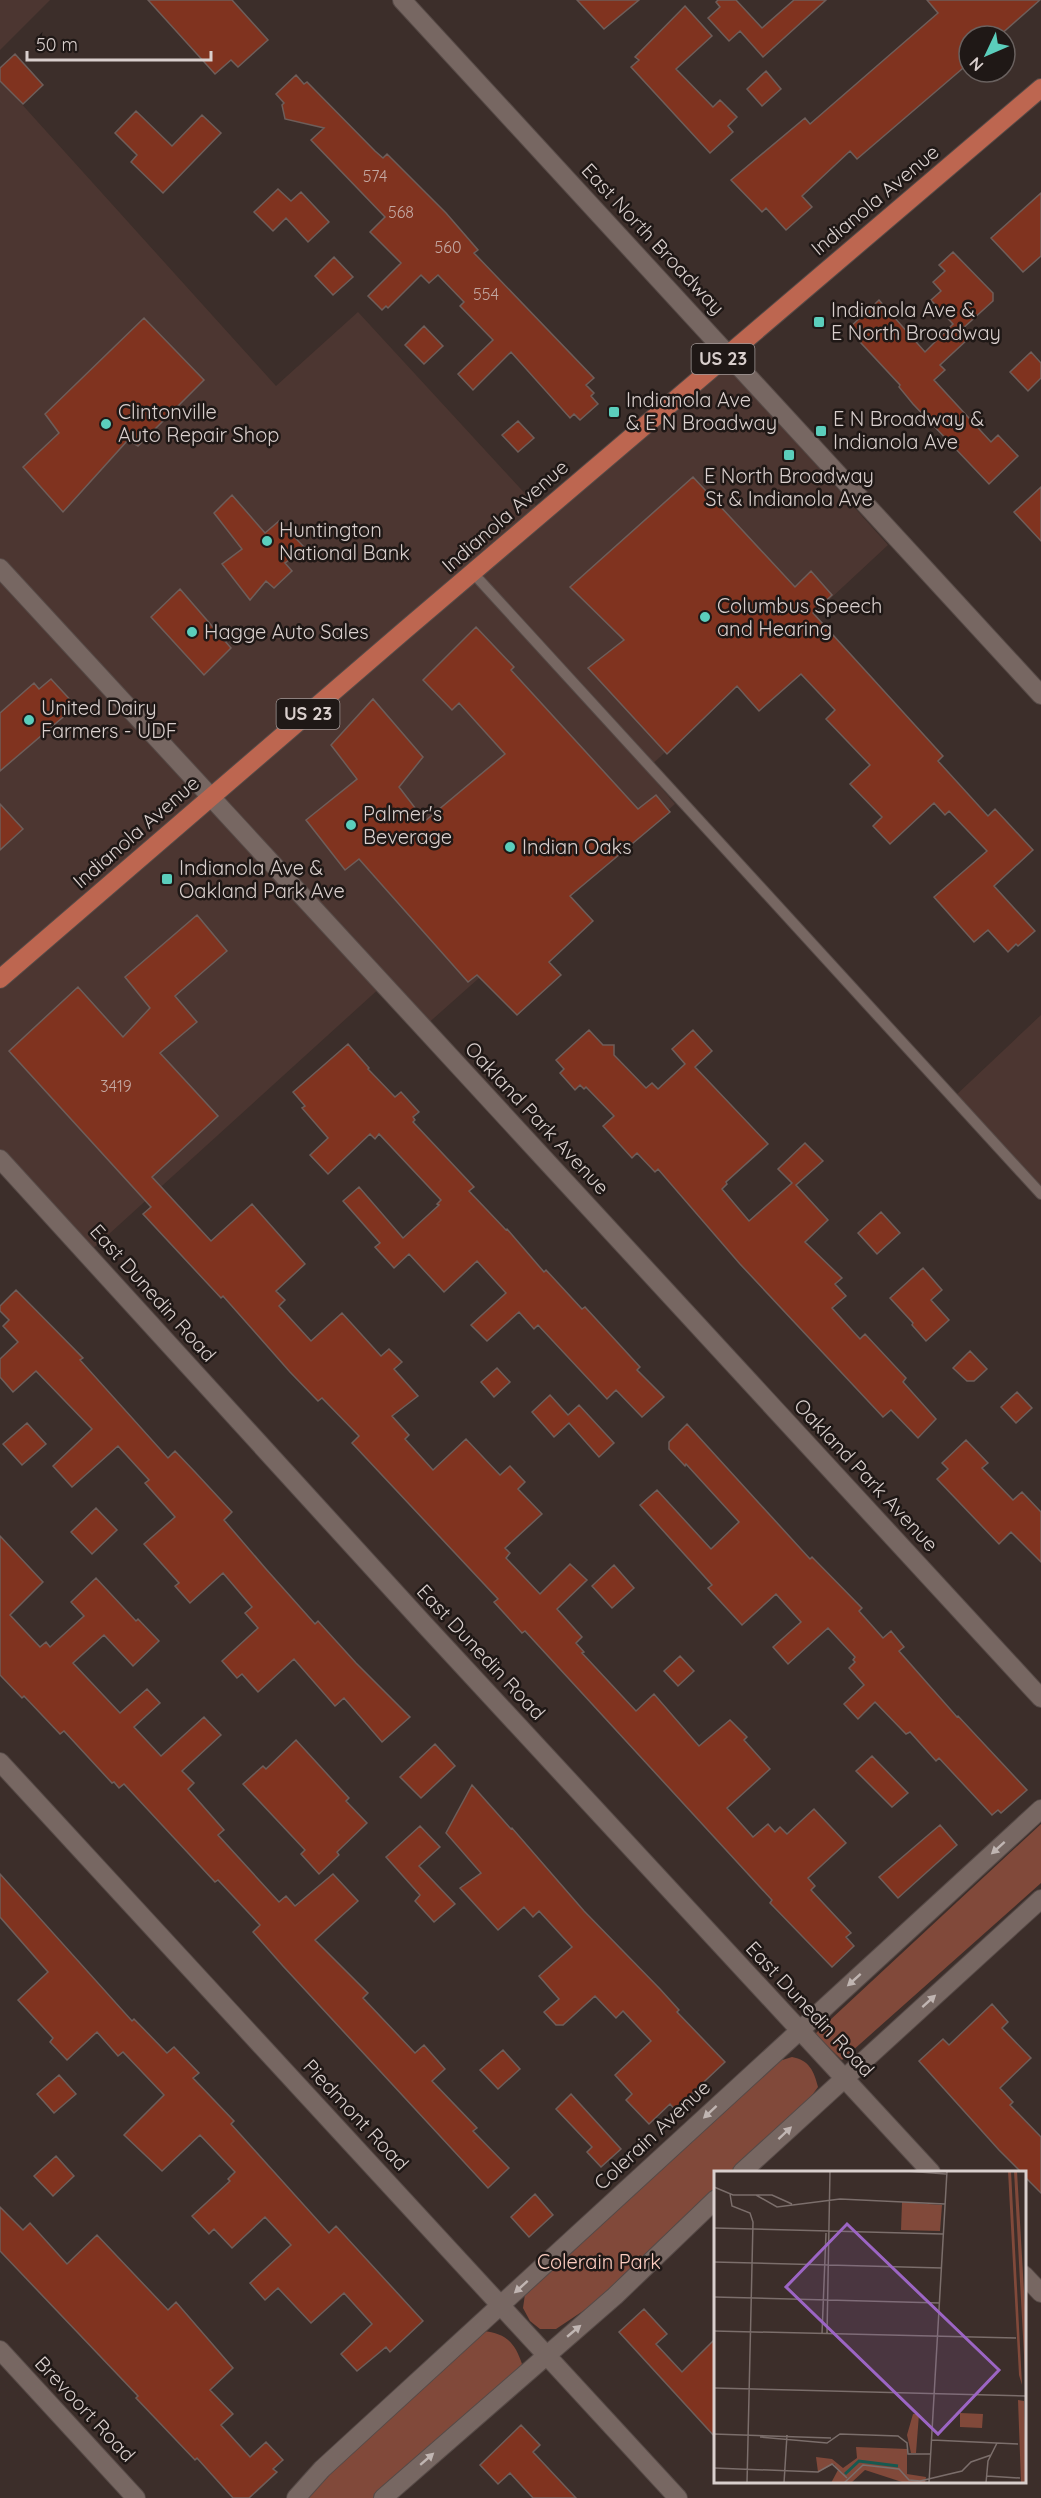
<svg xmlns="http://www.w3.org/2000/svg" width="1041" height="2498" font-family="Quicksand,sans-serif">
  <style>
    .built { fill: #4c3631 }
    .green { fill: #81493a }
    .building { fill: #80331f; stroke: #6e5e5a; stroke-width: 1.5 }
    .lines { fill: none; stroke-linecap: round; stroke-linejoin: round }
    .lane-casing { stroke: #564a47; stroke-width: 12 }
    .street-casing { stroke: #564a47; stroke-width: 20 }
    .secondary-casing { stroke: #564a47; stroke-width: 20 }
    .primary-casing { stroke: #564a47; stroke-width: 20 }
    .lane { stroke: #776762; stroke-width: 10 }
    .street { stroke: #776762; stroke-width: 18 }
    .secondary { stroke: #776762; stroke-width: 18 }
    .primary { stroke: #bd6650; stroke-width: 18 }
    .oneway { fill: #c0b5b2 }
    .poi-dot { fill: #5bcebc; stroke: #1f1816; stroke-width: 2 }
    .labels { text-anchor: middle; stroke-width: 5; stroke-linejoin: round; paint-order: stroke }
    .number-label { font-size: 16px; fill: #c3a8a2 }
    .shield { fill: #1f1816; stroke: #a19896; stroke-width: 1.5 }
    .shield-label { font-size: 18px; font-weight: bold; fill: #d9cfcd }
    .street-label { font-size: 20px; fill: #d9cfcd; stroke: #1f1816 }
    .poi-label { font-size: 20px; fill: #d9cfcd; stroke: #1f1816; text-anchor: start }
    .park-label { font-size: 20px; fill: #fccdc0; stroke: #1f1816 }
    .inset-river { fill: none; stroke: #175950; stroke-width: 3 }
    .inset-road { fill: none; stroke: #7b6e6b; stroke-width: 1.5 }
    .view { fill: #9c65c4; fill-opacity: 0.15; stroke: #9c65c4; stroke-width: 3 }
    .inset-edge { fill: none; stroke: #d9cfcd; stroke-width: 3 }
  </style>
  <rect width="100%" height="100%" fill="#3c2e2a"/>
  <path class="built" d="M0,0H50L0,50Z
    M0,80L276,386L358,312L541,511L722,360L888,545L646,770L675,804L425,1026L382,986L87,1254L0,1161Z
    M1041,1015V1200L953,1098Z"/>
  <path class="green" d="M1041,1824V1883L842,2060L815,2034Z
    M792,2057C809,2060 814,2071 818,2087L810,2098L731,2172H716L715,2188L607,2295L556,2329H540L530,2321L523,2308L525,2294L776,2062Z
    M483,2331C505,2333 515,2342 522,2364L516,2372L375,2498H305L355,2449Z"/>
  <path class="building" d="M148,0H232L268,40L238,67L231,60L215,74Z
    M577,0H639L604,29Z
    M718,0H736L762,28L794,0H826L763,57L740,31L729,41L708,18L720,7L716,2Z
    M927,0H1040L999,36H969V63L857,159L850,151L802,196L812,207L786,230L766,208L762,212L731,180L805,118L810,124L938,13Z
    M685,6L712,36L676,69L713,107L720,100L737,117L728,126L733,132L710,153L631,67L639,60L635,57Z
    M15,54L43,85L23,104L0,81V68Z
    M766,71L781,89L762,106L747,89Z
    M296,75L304,84L307,82L375,151L383,158L387,154L446,213L478,250L474,253L594,378L586,385L594,393L591,396L598,404L580,420L574,414L570,418L511,352L473,390L458,374L493,340L460,306L464,302L438,275L429,283L421,275L388,308L386,306L382,310L368,296L401,263L370,232L385,217L311,140L324,128L285,119L282,105L284,103L276,94Z
    M136,111L172,146L202,115L221,133L163,193L131,162L137,155L115,133Z
    M278,189L291,201L301,192L329,222L308,242L286,218L273,231L254,212Z
    M1041,193V256L1023,272L991,238Z
    M953,252L993,293V301L960,331L968,339L940,365L945,370L934,380L991,442L998,435L1018,456L989,484L913,404L899,387L900,385L848,329L879,300L925,352L953,324L931,300L941,291L933,282L945,271L939,265Z
    M334,257L353,277L333,295L315,276Z
    M144,318L204,380L138,446L128,440L63,512L23,467L59,433L45,414Z
    M424,326L443,346L424,364L405,345Z
    M1031,352L1041,363V378L1028,391L1010,372Z
    M518,421L534,438L518,452L502,435Z
    M693,477L795,587L811,571L832,595L813,613L943,756L938,761L988,816L995,809L1033,850L994,886L1035,931L1018,946L1016,944L1008,952L988,930L974,942L934,897L987,851L949,811L945,815L934,803L890,844L873,826L882,817L850,784L870,765L826,719L835,710L801,674L759,711L737,686L667,754L588,668L624,640L570,587Z
    M1041,487V541L1014,512Z
    M232,495L265,533L279,521L306,549L285,563L292,571L274,588L266,581L250,600L222,564L242,549L214,513Z
    M180,589L231,648L204,675L151,617Z
    M476,627L514,667L511,670L638,809L656,795L670,812L570,896L593,921L549,962L561,975L517,1015L477,975L468,982L359,859L345,870L306,820L357,779L331,745L373,699L423,757L399,787L425,821L505,754L459,703L452,710L423,680Z
    M51,679L76,706L0,771V713L34,683L39,689Z
    M0,804L23,829L0,850Z
    M197,915L227,951L175,996L197,1022L160,1053L218,1116L152,1177L211,1241L252,1204L305,1264L276,1291L285,1300L279,1306L311,1341L342,1313L381,1356L389,1349L402,1362L394,1369L418,1396L392,1416L409,1435L405,1439L433,1470L466,1439L500,1475L510,1466L525,1482L518,1489L542,1514L505,1548L510,1553L506,1558L540,1594L570,1564L587,1580L557,1609L582,1637L576,1643L584,1652L582,1653L636,1711L654,1694L699,1746L730,1720L747,1737L744,1740L770,1769L727,1808L753,1837L768,1824L775,1832L780,1827L787,1834L814,1809L846,1843L808,1878L815,1886L811,1890L851,1933L846,1937L854,1946L832,1967L770,1903L772,1900L525,1631L522,1633L494,1602L498,1599L352,1443L359,1436L322,1398L318,1401L290,1372L223,1296L221,1298L143,1214L151,1207L9,1051L78,987L123,1037L150,1008L125,977Z
    M589,1030L603,1045H614V1055L646,1088L652,1083L658,1089L685,1064L672,1049L693,1030L712,1051L695,1067L768,1144L726,1182L727,1184L722,1189L749,1221L792,1183L778,1169L805,1143L823,1161L796,1185L828,1220L805,1242L842,1278L835,1284L846,1296L832,1308L860,1339L865,1334L906,1378L903,1382L936,1419L918,1438L891,1410L883,1417L740,1264L658,1169L655,1172L637,1153L632,1158L603,1126L614,1116L586,1087L584,1089L580,1085L575,1090L560,1073L564,1069L556,1060Z
    M348,1044L369,1068L368,1069L395,1097L401,1092L419,1112L413,1117L415,1120L413,1122L474,1187L469,1191L506,1230L507,1229L544,1272L546,1270L582,1309L585,1307L640,1367L637,1370L664,1397L642,1417L616,1390L607,1399L538,1325L534,1329L519,1312L487,1341L471,1325L506,1293L477,1261L444,1292L409,1254L394,1268L375,1247L380,1243L343,1201L359,1187L403,1238L439,1205L437,1204L441,1200L379,1134L375,1139L370,1134L328,1174L310,1155L328,1138L302,1108L305,1106L293,1092Z
    M881,1212L900,1233L877,1254L858,1233Z
    M923,1268L942,1290L931,1300L949,1320L926,1341L912,1325L913,1323L890,1298Z
    M16,1290L83,1358L80,1360L168,1458L175,1451L195,1472L232,1512L224,1520L266,1569L315,1624L318,1621L356,1663L410,1717L382,1742L344,1698L335,1706L294,1659L258,1692L242,1674L237,1678L222,1661L258,1628L245,1613L252,1607L223,1573L190,1603L175,1586L179,1583L144,1544L175,1517L145,1483L149,1480L118,1446L72,1487L53,1466L92,1429L36,1371L13,1392L0,1377V1359L18,1342L3,1326L9,1320L0,1311V1306Z
    M970,1351L987,1369L974,1381H967L953,1368Z
    M497,1368L510,1382L494,1397L481,1382Z
    M1017,1392L1032,1408L1016,1423L1001,1407Z
    M550,1395L568,1415L579,1405L614,1443L599,1457L569,1423L554,1437L532,1412Z
    M27,1423L46,1444L22,1465L3,1444Z
    M687,1424L810,1559L812,1557L862,1608L859,1611L883,1638L891,1631L904,1647L899,1651L957,1717L958,1716L1027,1790L1001,1813L998,1810L992,1815L939,1758L936,1761L910,1732L906,1734L875,1702L858,1719L844,1704L864,1685L849,1668L855,1662L853,1660L855,1657L828,1628L788,1664L773,1647L801,1622L776,1594L742,1625L708,1588L712,1585L640,1505L657,1490L711,1549L739,1522L686,1464L685,1466L669,1449V1442Z
    M966,1440L988,1463L982,1468L1013,1500L1022,1492L1041,1512V1562L1011,1532L999,1544L937,1479L948,1469L942,1463Z
    M96,1508L117,1530L92,1554L71,1532Z
    M0,1536L43,1582L10,1615L40,1647L46,1642L50,1647L84,1616L71,1602L96,1578L136,1621L138,1619L159,1641L133,1666L104,1635L73,1663L120,1713L147,1689L160,1703L134,1727L161,1756L204,1717L221,1735L182,1771L194,1783L188,1789L224,1830L218,1835L279,1902L286,1896L295,1906L333,1874L358,1901L315,1940L368,1993L363,1998L415,2053L424,2045L445,2069L432,2081L477,2128L473,2131L509,2168L488,2188L283,1966L253,1932L260,1925L233,1896L218,1880L215,1882L124,1784L119,1788L114,1782L112,1783L64,1731L60,1734L24,1696L22,1698L0,1675Z
    M614,1565L634,1588L612,1608L592,1586Z
    M680,1656L694,1671L678,1686L664,1671Z
    M296,1740L349,1798L346,1801L367,1823L337,1852L339,1855L319,1874L301,1854L305,1850L243,1784L263,1766L266,1769Z
    M435,1744L455,1766L421,1798L400,1777Z
    M872,1756L908,1793L892,1807L856,1771Z
    M472,1785L511,1829L512,1828L584,1911L660,1989L679,2010L677,2012L725,2062L689,2096L692,2100L678,2113L670,2104L649,2124L626,2100L632,2094L615,2075L651,2041L623,2011L616,2018L595,1996L563,2025H556L544,2012L559,1999L539,1976L572,1947L539,1911L533,1917L524,1907L498,1930L460,1888L481,1873L446,1833Z
    M940,1825L957,1845L898,1898L879,1877Z
    M420,1826L440,1847L419,1866L455,1904L434,1922L415,1901L420,1895L386,1857Z
    M0,1874L132,2021L134,2019L167,2053L174,2047L199,2073L193,2078L234,2121L231,2124L329,2233L336,2226L423,2321L390,2352L386,2347L357,2371L341,2354L372,2324L344,2293L311,2323L278,2288L265,2300L250,2283L291,2245L265,2217L232,2248L214,2229L209,2234L192,2216L230,2181L228,2179L235,2172L200,2135L162,2171L124,2135L164,2095L123,2052L118,2056L97,2032L67,2060L50,2042L53,2038L18,2000L48,1972L0,1917Z
    M992,2004L1008,2022L1002,2028L1031,2058L1000,2088L1013,2102L1010,2105L1041,2137V2193L1024,2176V2172H1021L999,2150L919,2061L943,2039L949,2045Z
    M503,2050L520,2069L498,2089L480,2070Z
    M59,2075L76,2094L54,2113L37,2094Z
    M571,2094L621,2149L601,2167L587,2152L592,2147L556,2109Z
    M56,2156L74,2176L53,2196L34,2176Z
    M535,2194L553,2215L529,2237L511,2217Z
    M0,2207L23,2230L30,2223L67,2264L97,2235L168,2310L176,2302L233,2368L210,2390L233,2414L221,2425L250,2457L266,2442L283,2460L273,2469L277,2472L249,2498H233L197,2458L195,2460L136,2398L138,2396L0,2251Z
    M644,2309L667,2334L656,2344L682,2372L716,2338V2438L619,2332Z
    M521,2425L540,2445L533,2452L576,2498H533L510,2473L498,2484L480,2465Z"/>
  <g class="lines">
    <defs>
      <path id="lane" d="M473,573L1041,1194"/>
      <path id="street" d="M0,568L1041,1698
        M0,1159L424,1624L931,2172
        M0,1762L678,2498
        M742,2172L1041,1899
        M1024,2275L1041,2293
        M0,2350L136,2498
        M296,2498L322,2469L1041,1809
        M383,2498L615,2296L716,2199"/>
      <path id="secondary" d="M402,0L1041,695"/>
      <path id="primary" d="M0,979L405,630L1041,88"/>
    </defs>
    <use href="#lane" class="lane-casing"/>
    <use href="#street" class="street-casing"/>
    <use href="#secondary" class="secondary-casing"/>
    <use href="#primary" class="primary-casing"/>
    <use href="#lane" class="lane"/>
    <use href="#street" class="street"/>
    <use href="#secondary" class="secondary"/>
    <use href="#primary" class="primary"/>
  </g>
  <defs><path id="oneway-solid" d="M-6-.8H1V-3.2L6.5 0L1 3.2V.8H-6Z" transform="scale(1.5)"/></defs>
  <g class="oneway">
    <use href="#oneway-solid" transform="translate(998 1848) rotate(138)"/>
    <use href="#oneway-solid" transform="translate(854 1980) rotate(138)"/>
    <use href="#oneway-solid" transform="translate(929 2001) rotate(-42)"/>
    <use href="#oneway-solid" transform="translate(710 2112) rotate(137)"/>
    <use href="#oneway-solid" transform="translate(785 2133) rotate(-43)"/>
    <use href="#oneway-solid" transform="translate(521 2287) rotate(138)"/>
    <use href="#oneway-solid" transform="translate(574 2331) rotate(-40)"/>
    <use href="#oneway-solid" transform="translate(427 2459) rotate(-41)"/>
  </g>
  <g class="poi-dot">
    <rect x="813" y="316" width="12" height="12" rx="3"/>
    <rect x="608" y="406" width="12" height="12" rx="3"/>
    <circle cx="106" cy="424" r="6"/>
    <rect x="815" y="425" width="12" height="12" rx="3"/>
    <rect x="783" y="449" width="12" height="12" rx="3"/>
    <circle cx="267" cy="541" r="6"/>
    <circle cx="705" cy="617" r="6"/>
    <circle cx="192" cy="632" r="6"/>
    <circle cx="29" cy="720" r="6"/>
    <circle cx="351" cy="825" r="6"/>
    <circle cx="510" cy="847" r="6"/>
    <rect x="161" y="873" width="12" height="12" rx="3"/>
  </g>
  <g class="labels">
    <g class="number-label">
      <text x="375" y="182">574</text>
      <text x="401" y="218">568</text>
      <text x="448" y="253">560</text>
      <text x="486" y="300">554</text>
      <text x="116" y="1092">3419</text>
    </g>
    <g class="shield">
      <rect x="691.5" y="344" width="63" height="30" rx="4.5"/>
      <rect x="276.5" y="699" width="63" height="30" rx="4.5"/>
    </g>
    <g class="shield-label">
      <text x="723" y="365">US 23</text>
      <text x="308" y="720">US 23</text>
    </g>
    <g class="street-label">
      <text transform="translate(875 200) rotate(-40)" y="7">Indianola Avenue</text>
      <text transform="translate(653 239) rotate(47)" y="7">East North Broadway</text>
      <text transform="translate(505 516) rotate(-41)" y="7">Indianola Avenue</text>
      <text transform="translate(136 832) rotate(-41)" y="7">Indianola Avenue</text>
      <text transform="translate(537 1118) rotate(47)" y="7">Oakland Park Avenue</text>
      <text transform="translate(153 1293) rotate(48)" y="7">East Dunedin Road</text>
      <text transform="translate(866 1475) rotate(47)" y="7">Oakland Park Avenue</text>
      <text transform="translate(481 1652) rotate(47)" y="7">East Dunedin Road</text>
      <text transform="translate(810 2009) rotate(47)" y="7">East Dunedin Road</text>
      <text transform="translate(356 2115) rotate(47)" y="7">Piedmont Road</text>
      <text transform="translate(652 2135) rotate(-43)" y="7">Colerain Avenue</text>
      <text transform="translate(85 2409) rotate(47)" y="7">Brevoort Road</text>
    </g>
    <g class="poi-label">
      <text x="831" y="317">Indianola Ave &amp;<tspan x="831" dy="23">E North Broadway</tspan></text>
      <text x="626" y="407">Indianola Ave<tspan x="626" dy="23">&amp; E N Broadway</tspan></text>
      <text x="118" y="419">Clintonville<tspan x="118" dy="23">Auto Repair Shop</tspan></text>
      <text x="833" y="426">E N Broadway &amp;<tspan x="833" dy="23">Indianola Ave</tspan></text>
      <text x="789" y="483" text-anchor="middle">E North Broadway<tspan x="789" dy="23">St &amp; Indianola Ave</tspan></text>
      <text x="279" y="537">Huntington<tspan x="279" dy="23">National Bank</tspan></text>
      <text x="717" y="613">Columbus Speech<tspan x="717" dy="23">and Hearing</tspan></text>
      <text x="204" y="639">Hagge Auto Sales</text>
      <text x="41" y="715">United Dairy<tspan x="41" dy="23">Farmers - UDF</tspan></text>
      <text x="363" y="821">Palmer's<tspan x="363" dy="23">Beverage</tspan></text>
      <text x="522" y="854">Indian Oaks</text>
      <text x="179" y="875">Indianola Ave &amp;<tspan x="179" dy="23">Oakland Park Ave</tspan></text>
    </g>
    <g class="park-label">
      <text x="599" y="2269">Colerain Park</text>
    </g>
  </g>
  <g transform="translate(714 2171)">
    <rect width="312" height="312" fill="#3c2e2a"/>
    <path d="M294,0H297L308,214L305,204ZM300,0H303L312,154V221ZM188,31L228,34L226,60L187,59ZM304,229L310,230L312,312H307ZM246,242L269,243L268,257L246,256ZM199,243H205L202,282H197L193,264ZM142,276L193,278V303L212,306L211,312H191L151,299L137,312H117L124,299L120,293L104,301L102,286L118,288L129,297L143,287Z" fill="#81493a"/>
    <path class="inset-river" d="M131,303L145,290L184,295"/>
    <path class="inset-road" d="M192,0L232,3M0,16L19,24H58L78,33M16,23L18,35L36,42L39,51L33,312M42,24L63,36L126,28L231,33M0,57L229,63M0,91L228,97M0,126L226,132M0,160L302,167M108,163L112,62M113,163L116,0M0,217L312,225M0,263L117,267M46,266L113,272L126,263L184,265L193,272L194,283H217M218,269L304,273M0,297L104,301L118,293L133,307M273,305L306,307M70,312L73,264M130,312L149,294L185,298L195,309L206,310L248,300L257,291L277,284M215,312L233,0M272,312L274,290L283,272"/>
    <path class="view" d="M133,53L285,199L224,263L72,116Z"/>
    <rect width="312" height="312" class="inset-edge"/>
  </g>
  <g transform="translate(987 54) rotate(226)"><circle r="28" fill="#1f1816" stroke="#69615f" stroke-width="1.5"/>
  <path d="M0-4.5L10 22L0 15L-10 22Z" fill="#5bcebc"/>
  <text y="-9" font-size="16" font-weight="bold" text-anchor="middle" fill="#d9cfcd">N</text>
  </g>
  <path d="M27 51v9h184v-9" fill="none" stroke="#d9cfcd" stroke-width="3"/>
  <text x="36" y="51" font-size="18" fill="#d9cfcd" stroke="#1f1816" stroke-width="4.5" paint-order="stroke">50 m</text>
</svg>
